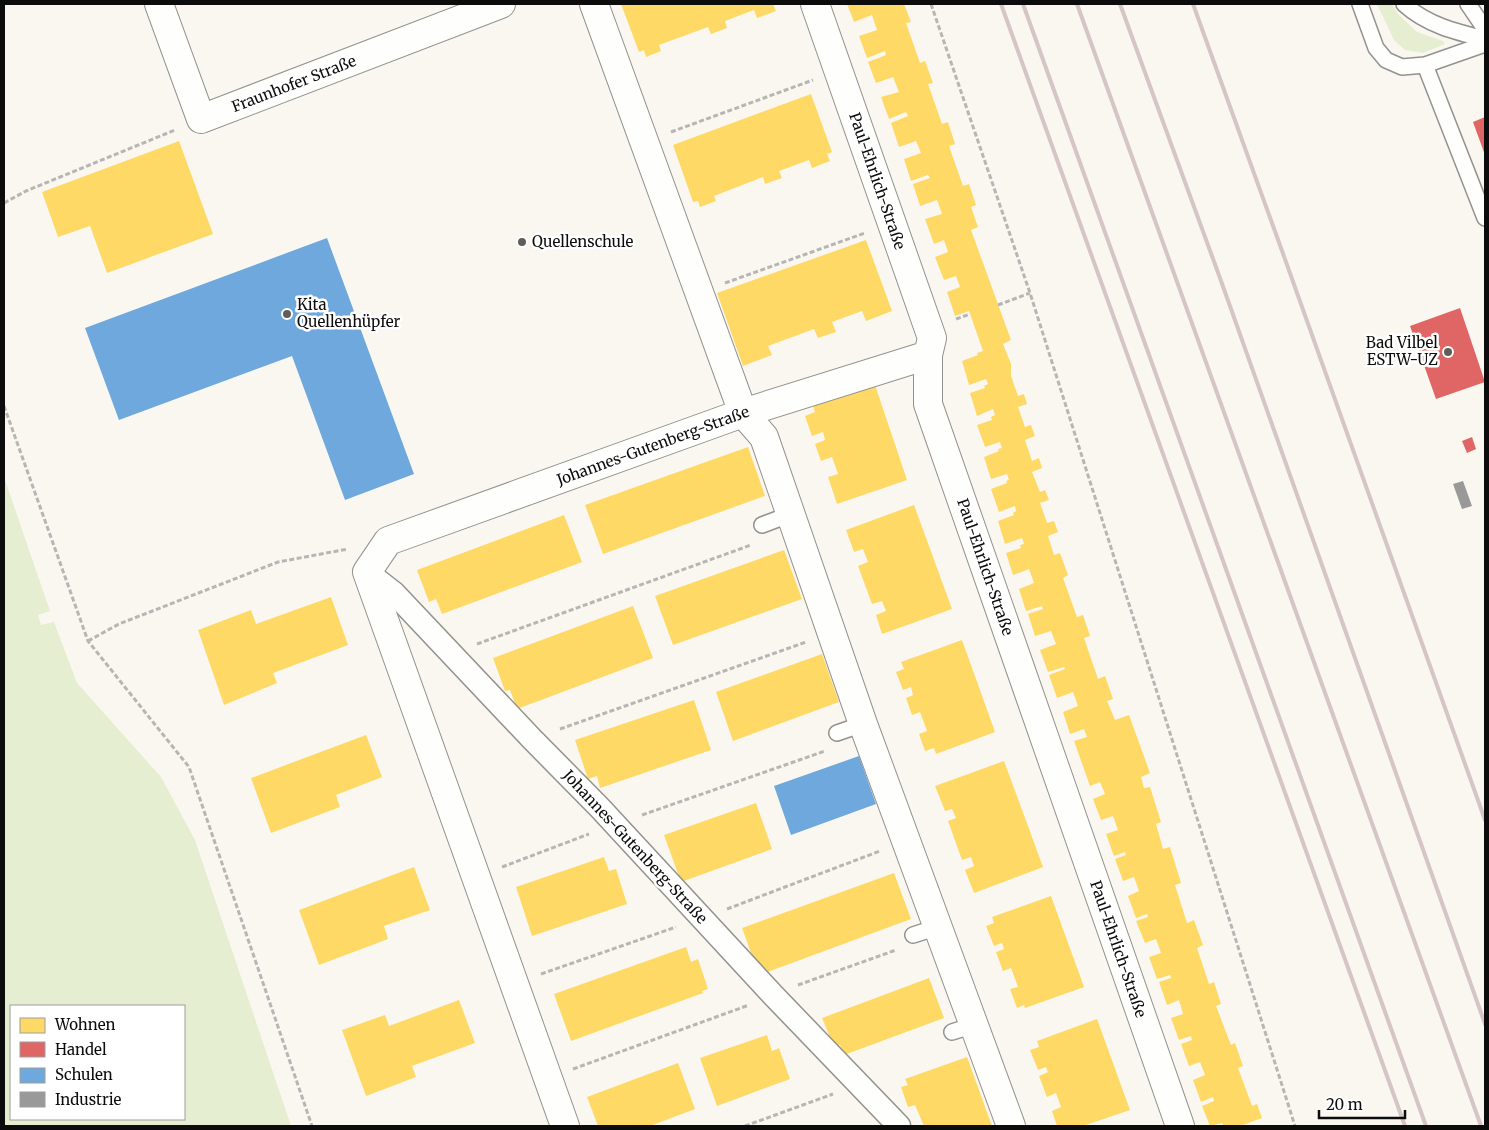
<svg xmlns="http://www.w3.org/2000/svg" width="1489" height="1130" font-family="Merriweather,serif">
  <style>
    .green { fill: #e6eed1; fill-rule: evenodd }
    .homes { fill: #ffd966 }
    .shops { fill: #e06666 }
    .schools { fill: #6fa8dc }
    .industry { fill: #999 }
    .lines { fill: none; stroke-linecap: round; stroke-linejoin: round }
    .service-casing { stroke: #93928f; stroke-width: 18 }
    .pedestrian-casing { stroke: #93928f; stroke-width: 25 }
    .minor-casing { stroke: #93928f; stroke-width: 30 }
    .path { stroke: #b7b6b5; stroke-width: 3; stroke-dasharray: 5 2.5; stroke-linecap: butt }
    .service { stroke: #fefefd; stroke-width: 15 }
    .pedestrian { stroke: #fefefd; stroke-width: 22 }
    .minor { stroke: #fefefd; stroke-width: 28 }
    .rail { stroke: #d5c5c7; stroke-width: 4 }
    .poi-dot { fill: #5f5e5c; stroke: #fff; stroke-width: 2 }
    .labels { text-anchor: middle; stroke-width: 5; stroke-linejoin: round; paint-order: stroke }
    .street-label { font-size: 15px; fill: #0c0c0c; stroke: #fff }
    .poi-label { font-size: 15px; fill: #0c0c0c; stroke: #fff; text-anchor: start }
  </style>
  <rect width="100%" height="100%" fill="#faf7f0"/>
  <path class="green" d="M1377,4H1392L1398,14L1417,32L1443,41L1445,44L1423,53L1405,50L1394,40Z
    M4,477L50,611L38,615L41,625L54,622L77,683L161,777L195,840L291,1126H4ZM11,1006H184V1119H11Z"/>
  <path class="homes" d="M621,4H773L776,11L757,18L754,10L725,21L727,28L711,34L708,27L659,45L661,51L646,57L644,50L639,52Z
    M847,4H904L911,22L906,23L920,63L925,61L933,83L928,84L942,124L948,122L955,144L949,146L963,186L969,184L976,205L971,207L978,227L971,230L1011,340L1003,344L1011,364V376L1018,396L1024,394L1027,404L1018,407L1025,427L1031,425L1035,436L1025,440L1032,461L1039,458L1042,468L1032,472L1040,492L1045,490L1049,500L1040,503L1047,523L1054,521L1058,532L1048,536L1054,555L1060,553L1068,575L1063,578L1077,617L1083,615L1090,636L1084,638L1098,679L1105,676L1113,699L1107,701L1115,720L1129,715L1150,773L1141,777L1144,788L1150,787L1161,822L1156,824L1163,849L1170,847L1181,883L1175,885L1187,923L1194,920L1203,945L1197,948L1209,984L1214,982L1221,1004L1216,1006L1231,1045L1235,1043L1243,1066L1238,1068L1252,1106L1257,1104L1262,1118L1240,1126H1224L1222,1123L1210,1126L1202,1106L1214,1101L1213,1097L1201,1102L1193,1080L1205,1075L1200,1062L1189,1066L1181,1044L1192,1040L1191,1036L1179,1040L1171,1018L1183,1014L1179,1000L1167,1005L1159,982L1171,978L1170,975L1157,979L1149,957L1161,953L1156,939L1145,943L1136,921L1148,917L1147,914L1136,918L1128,896L1139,891L1134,877L1123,881L1115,859L1126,855L1125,852L1114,856L1106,834L1118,830L1113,816L1101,820L1093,799L1105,794L1100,782L1090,786L1074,741L1087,737L1084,729L1070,734L1063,712L1078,706L1073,692L1057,698L1049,675L1065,669L1064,667L1048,672L1040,650L1056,644L1051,631L1035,636L1028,614L1043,609L1042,606L1026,611L1019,589L1034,583L1029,569L1013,575L1006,553L1021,548L1020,545L1024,544L1022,538L1005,544L998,521L1014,515L1013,513L1016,511L1015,506L999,512L991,489L1007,483L1006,481L1009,480L1007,474L991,479L984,457L999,451L998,449L1002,448L1000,442L985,447L977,425L992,420L991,417L995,415L993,409L977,416L970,393L985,388L984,386L988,384L986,379L969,385L962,361L978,355L977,353L983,351L969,311L955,316L947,292L960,287L956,276L944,280L935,257L948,252L944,240L934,244L925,219L942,214L937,200L920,206L913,184L930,178L928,175L911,181L904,159L921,153L916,141L899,147L891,123L908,116L906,112L889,119L881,97L899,92L893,77L876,83L868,62L886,55L885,51L867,58L859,36L877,30L872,15L854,22Z
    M811,94L832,152L827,154L830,161L812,168L809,160L779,171L782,178L765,184L763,177L714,196L716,201L700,207L698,201L693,202L673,145Z
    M179,141L213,234L107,273L90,226L58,237L42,192Z
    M866,240L892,311L866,321L862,311L832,322L836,332L818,338L814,329L768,346L772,355L743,366L717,293Z
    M875,385L907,480L837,504L828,477L838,474L832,457L821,461L815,444L825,440L823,432L812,436L805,416L815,412L813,406Z
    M748,447L765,496L603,554L585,505Z
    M914,505L952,609L882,634L876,615L886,611L882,601L872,604L858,566L868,562L863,549L854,552L846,530Z
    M564,515L582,562L442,614L436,599L429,602L417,570Z
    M784,550L802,599L673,645L655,596Z
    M331,597L348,645L273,673L277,683L224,705L198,630L251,610L256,624Z
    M633,606L653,658L517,709L510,690L505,691L493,658Z
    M962,640L995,732L936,754L934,748L925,751L919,734L927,731L920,712L912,715L906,698L913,695L911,687L903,690L896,672L904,669L901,662Z
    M822,654L839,702L733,741L716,692Z
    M694,700L711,750L600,788L597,776L588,779L575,740Z
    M366,735L382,777L336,795L340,807L271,833L251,778Z
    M1004,761L1043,867L974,893L965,870L974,866L971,857L962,860L948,821L956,818L952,809L945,811L935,786Z
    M756,803L772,849L681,882L664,835Z
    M604,857L609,871L616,869L627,904L532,936L516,887Z
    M414,867L430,910L384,926L388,939L319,965L299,910Z
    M894,873L911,919L759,975L742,928Z
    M1051,896L1084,987L1025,1008L1024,1005L1017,1008L1010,989L1018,987L1011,968L1003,971L996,952L1004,949L1002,943L994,946L986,926L994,923L992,917Z
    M686,947L691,962L698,959L708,989L702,991L703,993L571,1041L554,994Z
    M929,978L944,1018L844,1055L840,1045L834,1047L822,1018Z
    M459,1000L475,1043L412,1066L416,1077L366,1096L342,1030L385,1015L389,1026Z
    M1097,1019L1130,1110L1083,1126H1057L1052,1111L1061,1107L1056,1093L1047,1097L1039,1076L1048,1072L1046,1067L1038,1070L1030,1050L1039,1047L1037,1041Z
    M767,1035L772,1051L779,1048L790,1079L717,1106L700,1058Z
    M967,1057L992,1126H924L915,1105L908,1107L901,1087L908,1085L905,1079Z
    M678,1063L695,1109L650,1126H598L587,1097Z"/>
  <path class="shops" d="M1485,117V155L1473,122Z
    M1460,308L1485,382L1436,399L1410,326Z
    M1472,437L1476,449L1467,453L1462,441Z"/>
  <path class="schools" d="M327,238L414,474L345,500L292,356L119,420L85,328Z
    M859,756L876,804L791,835L774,786Z"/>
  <path class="industry" d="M1463,481L1472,506L1462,509L1453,484Z"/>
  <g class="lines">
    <defs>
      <path id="service" d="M1360,4L1376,48L1386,60L1402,67L1425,65L1485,44
        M1404,4C1427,25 1456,32 1485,39
        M1468,4L1485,29
        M1425,65L1485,218
        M762,525L791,514
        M837,733L863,724
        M913,935L938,927
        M952,1032L974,1025"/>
      <path id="pedestrian" d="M367,572L394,593L532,739L600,808L773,995L899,1126"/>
      <path id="minor" d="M159,4L201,119L501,4
        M594,4L743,413L764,437L863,724L1011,1126
        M815,4L932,338L928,355V404L1180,1126
        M565,1126L367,572L388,541L743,413L928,355"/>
    </defs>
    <use href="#service" class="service-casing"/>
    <use href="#pedestrian" class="pedestrian-casing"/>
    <use href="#minor" class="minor-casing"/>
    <path class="path" d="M931,4L1030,293L1295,1126
      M671,132L813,80
      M4,203L26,191L175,130
      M725,283L865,233
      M998,305L1030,293
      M956,319L970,314
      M4,406L88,641L189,767L312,1126
      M88,641L119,624L278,562L348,549
      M477,644L751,545
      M560,729L806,642
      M642,815L825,751
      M502,867L589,834
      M727,909L880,851
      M541,974L676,927
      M798,985L896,950
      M573,1069L749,1005
      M745,1126L833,1094"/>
    <use href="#service" class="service"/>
    <use href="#pedestrian" class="pedestrian"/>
    <use href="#minor" class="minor"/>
    <path class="rail" d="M1001,4L1405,1126
      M1023,4L1426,1126
      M1077,4L1481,1126
      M1120,4L1220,278L1485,1024
      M1193,4L1281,248L1485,820"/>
  </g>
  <g class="poi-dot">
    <circle cx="522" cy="242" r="5"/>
    <circle cx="287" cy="314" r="5"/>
    <circle cx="1448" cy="352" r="5"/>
  </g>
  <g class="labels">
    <g class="street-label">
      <text transform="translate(294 84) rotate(-21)" y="5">Fraunhofer Straße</text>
      <text transform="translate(877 181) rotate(71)" y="5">Paul-Ehrlich-Straße</text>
      <text transform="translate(653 446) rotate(-20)" y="5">Johannes-Gutenberg-Straße</text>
      <text transform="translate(985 567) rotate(71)" y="5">Paul-Ehrlich-Straße</text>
      <text transform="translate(635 847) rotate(47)" y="5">Johannes-Gutenberg-Straße</text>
      <text transform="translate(1118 949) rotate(71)" y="5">Paul-Ehrlich-Straße</text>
    </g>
    <g class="poi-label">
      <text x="532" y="247">Quellenschule</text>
      <text x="297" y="310">Kita<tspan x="297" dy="17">Quellenhüpfer</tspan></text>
      <text x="1438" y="348" text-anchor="end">Bad Vilbel<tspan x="1438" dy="17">ESTW-UZ</tspan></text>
    </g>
  </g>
  <rect width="1489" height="1130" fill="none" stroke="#0c0c0c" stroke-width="10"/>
  <rect x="10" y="1005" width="175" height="115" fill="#ffffff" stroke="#9e9e9e"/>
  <rect x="20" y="1018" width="25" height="15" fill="#ffd966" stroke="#9e9e9e"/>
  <text x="55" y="1030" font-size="15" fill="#0c0c0c">Wohnen</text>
  <rect x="20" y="1042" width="25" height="15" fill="#e06666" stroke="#9e9e9e"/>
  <text x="55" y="1055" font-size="15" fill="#0c0c0c">Handel</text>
  <rect x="20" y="1068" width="25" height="15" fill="#6fa8dc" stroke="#9e9e9e"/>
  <text x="55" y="1080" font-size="15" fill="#0c0c0c">Schulen</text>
  <rect x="20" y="1092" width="25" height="15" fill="#999999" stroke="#9e9e9e"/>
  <text x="55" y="1105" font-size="15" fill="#0c0c0c">Industrie</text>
  <path d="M1319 1110v8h86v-8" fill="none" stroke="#0c0c0c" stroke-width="2.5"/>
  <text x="1326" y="1110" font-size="15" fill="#0c0c0c" stroke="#ffffff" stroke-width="4" paint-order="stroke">20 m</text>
</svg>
